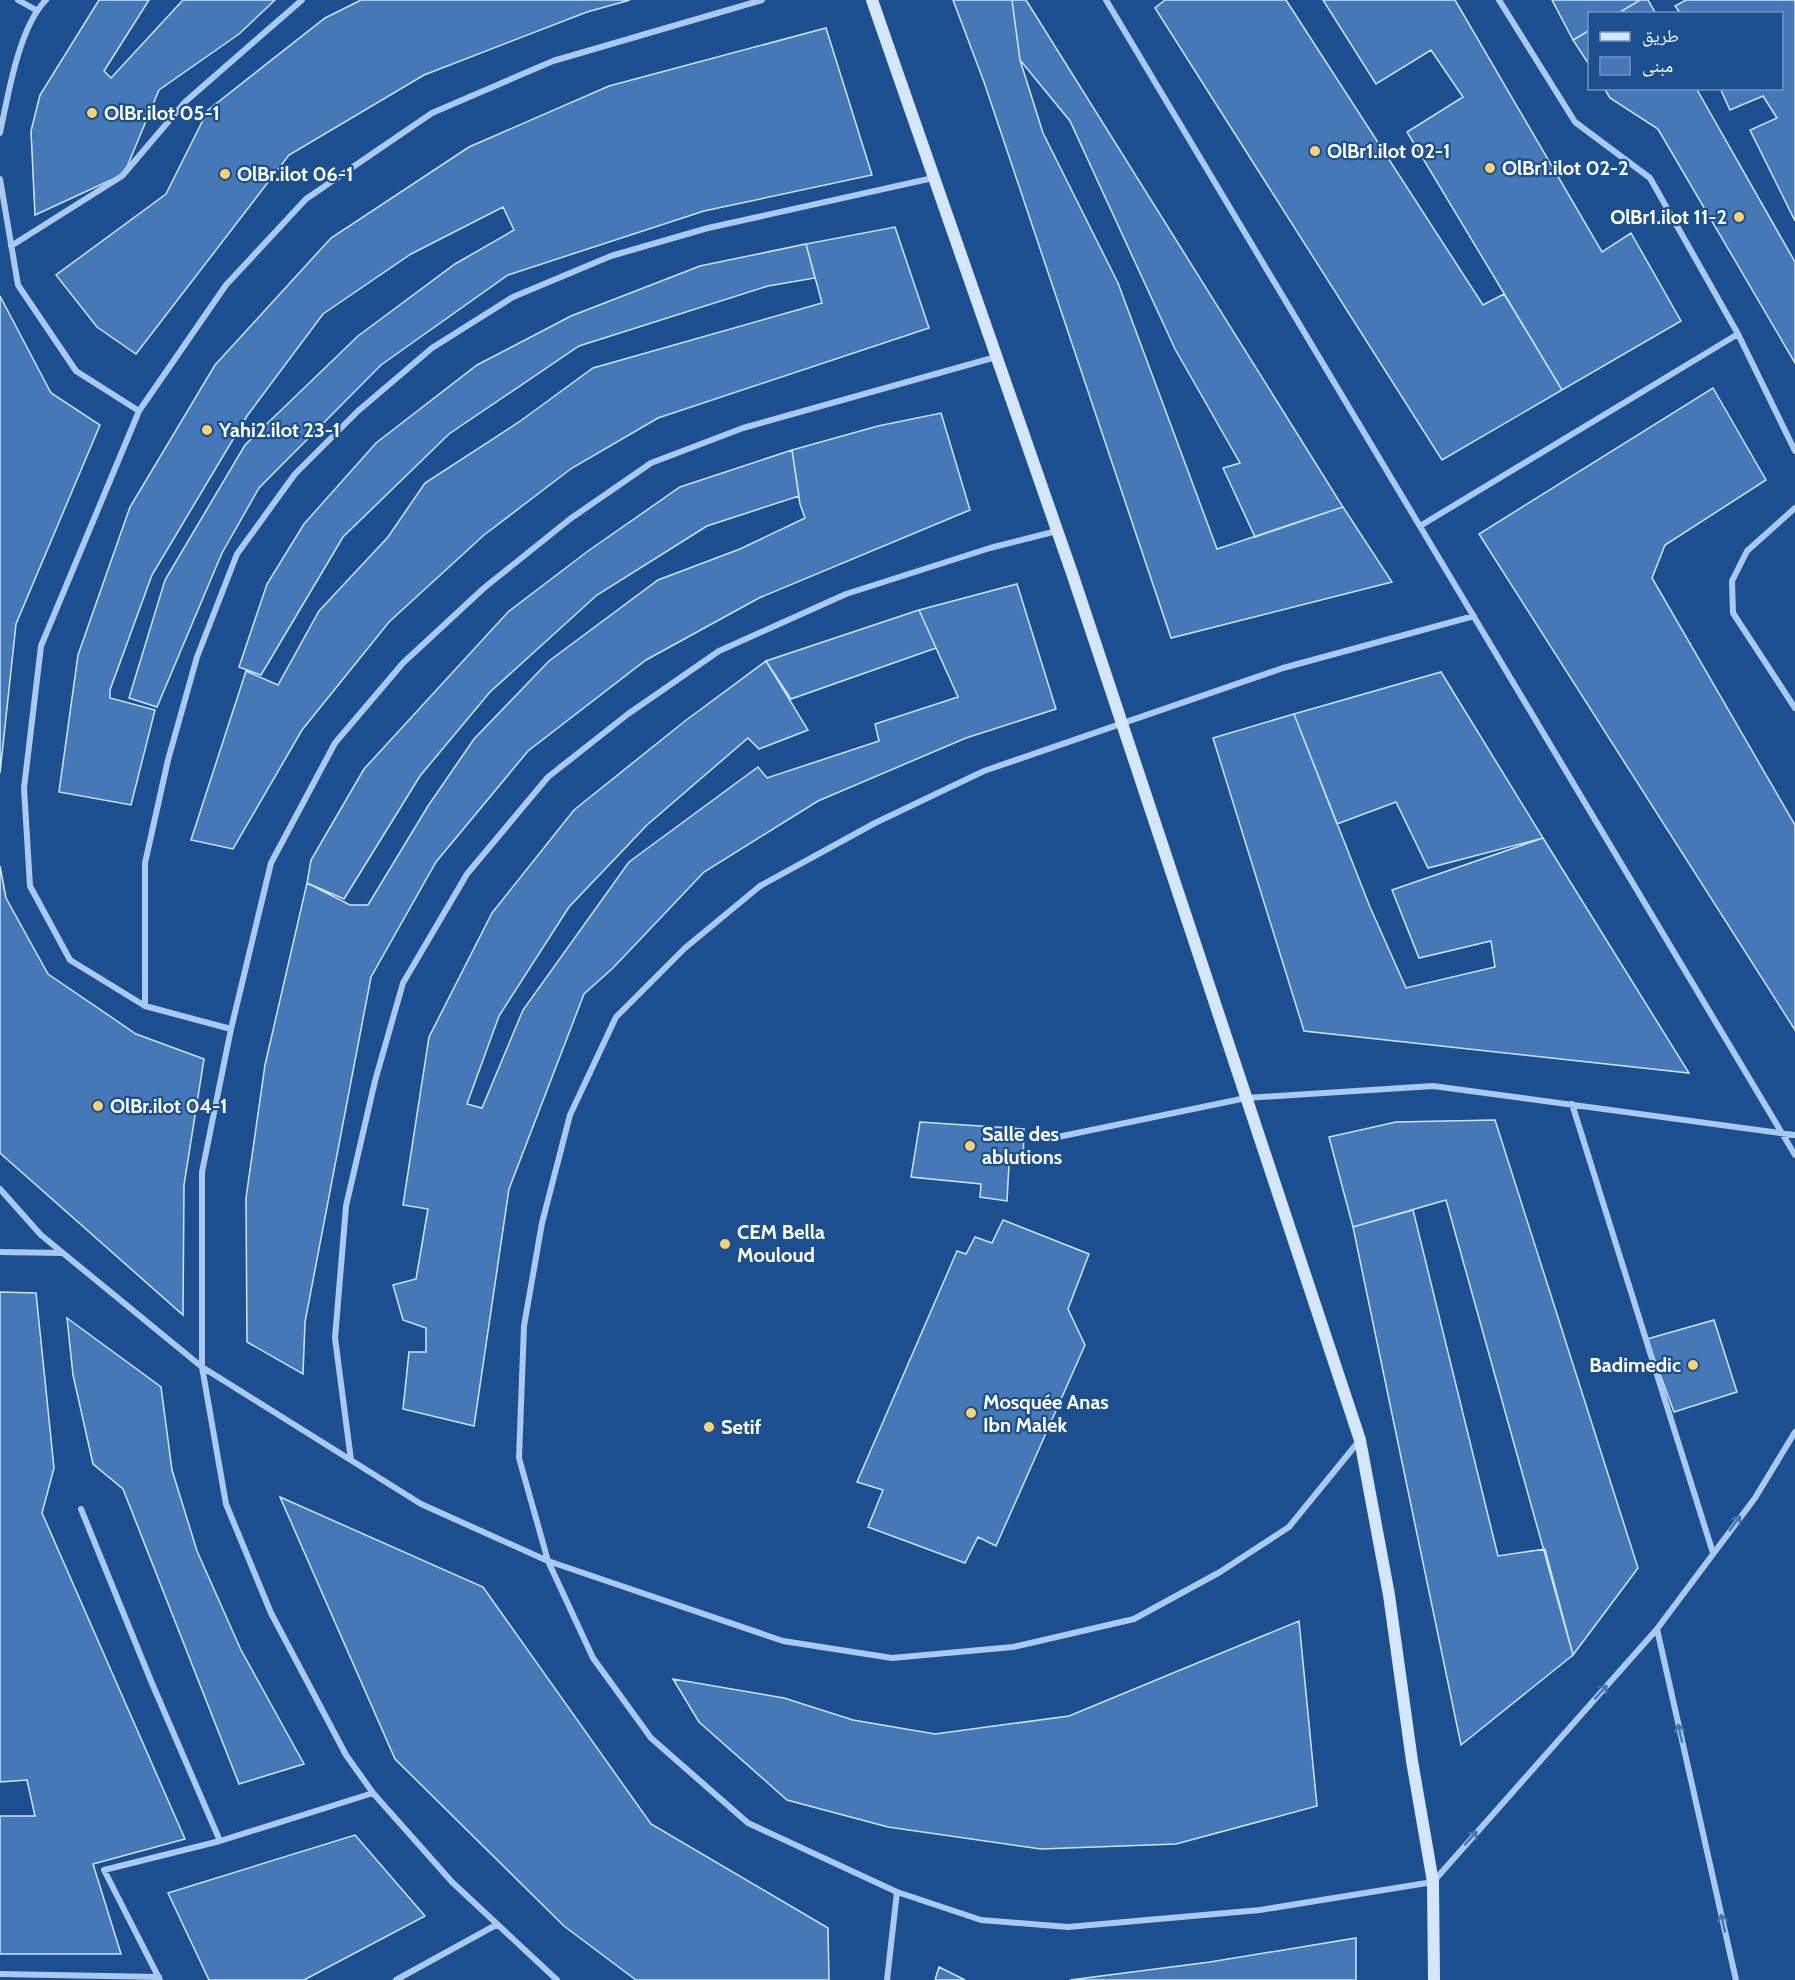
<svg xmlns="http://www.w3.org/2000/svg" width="1795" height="1980" font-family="Cabin,'Noto Naskh Arabic',sans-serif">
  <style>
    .building { fill: #4478b7; stroke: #cfe3fa; stroke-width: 1.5 }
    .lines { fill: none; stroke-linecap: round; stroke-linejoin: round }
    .street { stroke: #a9c9ee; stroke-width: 6 }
    .secondary { stroke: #d6e6fa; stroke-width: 12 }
    .oneway { stroke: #4674ac }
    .poi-dot { fill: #ffd166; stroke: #1b4f8f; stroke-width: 2 }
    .labels { text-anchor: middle; stroke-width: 4.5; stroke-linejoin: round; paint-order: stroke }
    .poi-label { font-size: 20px; font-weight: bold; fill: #fff; stroke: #1b4f8f; text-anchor: start }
  </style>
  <rect width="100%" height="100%" fill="#1b4f8f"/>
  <path class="building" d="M99,0H149L104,71L111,78L183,0H275L239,34L159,90L124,174L35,215L31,131L40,95Z
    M361,0H630L587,12L424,75L289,155L136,354L97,327L56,275L166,194L208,110L325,18Z
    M953,0H1012L1020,60L1043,133L1118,283L1217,549L1343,507L1392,582L1171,638L984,82Z
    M1012,0H1026L1343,507L1255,537L1223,468L1240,463L1175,349L1070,121L1020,60Z
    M1165,0H1286L1483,305L1504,294L1562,390L1442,460L1155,8Z
    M1323,0H1455L1602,252L1631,233L1681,321L1562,390L1407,132L1463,97L1431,50L1376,84Z
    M1552,0H1640L1617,14H1590V30L1573,40Z
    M1640,0H1648L1656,14H1617Z
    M1686,0H1795V221L1750,130L1777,118L1763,96L1730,110L1720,88H1782V14H1681L1675,6Z
    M826,28L872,175L704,211L508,275L381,365L259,488L222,553L157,707L129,698L165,580L245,445L358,336L455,264L514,230L503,207L411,254L323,314L247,416L152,575L110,690V698L155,710L131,805L59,792L78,655L130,507L215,365L331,238L469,147L609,86Z
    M1590,30V66L1573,40Z
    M1604,88H1696L1795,262V363L1658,129L1610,98Z
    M895,227L929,328L658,418L572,468L484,535L389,622L302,730L233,849L191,840L246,671L278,685L319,611L388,537L425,483L519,422L593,368L822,303L806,244Z
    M806,244L815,278L768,286L579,346L449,434L343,537L261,675L239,667L267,584L304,524L376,443L477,365L571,316L700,266Z
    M0,296L51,393L100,425L16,624L0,773Z
    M1713,388L1766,480L1665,545L1652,578L1795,825V1030L1479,534Z
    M941,413L970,510L759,598L646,660L528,751L436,862L371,977L305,1322L303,1374L247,1342L246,1198L265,1065L307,883L350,905H368L428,806L474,739L549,661L658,580L740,549L805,518L800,504L792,450L878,426Z
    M792,450L799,496L707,526L597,595L490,692L420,776L344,899L307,883L311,860L364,769L508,612L588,551L680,487Z
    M1017,584L1056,709L966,738L818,801L704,872L613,968L584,994L509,1189L474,1426L403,1409L409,1352H426V1328L403,1320L393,1285L416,1279L428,1209L403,1205L429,1037L492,913L574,810L685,721L766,661L808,730L759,749L748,738L647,825L569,907L499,1016L467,1104L482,1108L523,1010L629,862L758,767L767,778L879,741L875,724L958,697L919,610Z
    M919,610L936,648L791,699L766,661Z
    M1441,672L1543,838L1428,868L1396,802L1337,824L1294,714Z
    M1294,714L1370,907L1406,988L1495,967L1491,941L1419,958L1392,890L1543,838L1689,1073L1304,1031L1213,738Z
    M0,866L6,898L48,974L136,1034L204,1059L184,1185L183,1315L0,1153Z
    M1495,1120L1638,1568L1573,1655L1446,1200L1353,1227L1329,1137L1396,1122Z
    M920,1122L1024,1129L1023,1164H1009L1007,1201L980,1197L981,1184L911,1177Z
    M1413,1210L1498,1556L1545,1549L1573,1655L1461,1745L1353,1227Z
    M1003,1220L1089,1254L1068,1309L1085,1345L996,1546L978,1537L965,1563L868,1527L883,1490L857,1482L957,1251L966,1254L975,1237L992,1243Z
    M0,1292L36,1293L54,1468L42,1513L185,1839L93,1864L121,1954H0V1816H35L27,1780L0,1782Z
    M67,1318L161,1387L172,1470L197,1551L241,1650L304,1764L239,1784L123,1489L93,1464L73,1375Z
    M1714,1320L1737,1392L1674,1412L1647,1339Z
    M280,1497L483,1587L651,1824L828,1928L829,1980H636L564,1926L395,1759Z
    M1299,1621L1317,1806L1176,1844L1041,1849L888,1827L787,1800L699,1722L673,1679L784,1698L853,1720L935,1734L1069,1716Z
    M355,1835L425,1916L304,1980H209L168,1893Z
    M1356,1938V1980H1070L1210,1962Z
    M939,1967L965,1980H935Z"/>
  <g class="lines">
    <path class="street" d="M18,0L36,10
      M1106,0L1795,1155
      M1499,0L1575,122L1650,178L1738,334L1795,451
      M0,133C8,95 19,27 46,0
      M0,179L18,285L76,371L139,411
      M11,246L122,176L185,102L302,0
      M1795,508L1747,551L1732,581L1733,613L1795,708
      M1420,526L1738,334
      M1474,616L1283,668L984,771L875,823L760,886L685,948L616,1017L570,1115L542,1223L524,1326L519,1458L548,1561L593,1658L651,1738L748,1823L897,1892L981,1920L1068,1927L1260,1910L1433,1882L1657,1629L1755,1498L1795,1432
      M145,1006V863L168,760L197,657L237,554L295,474L358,411L432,348L513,297L611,256L708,228L933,178
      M231,1029L145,1006L70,960L30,886L24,788L41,646L139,411L226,285L306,199L432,113L553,61L762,0
      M1572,1104L1713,1553
      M1048,1139L1246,1098L1433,1086L1795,1135
      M0,1189L41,1235L202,1367L421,1504L548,1561L783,1641L892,1658L1013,1647L1134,1619L1220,1572L1289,1527L1359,1441
      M0,1252L63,1253
      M351,1460L335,1338L346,1206L375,1081L403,983L467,874L548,777L628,714L719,651L846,594L990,548L1057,531
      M81,1509L151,1681L220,1841
      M1657,1629L1736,1980
      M0,1974L159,1977
      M160,1980L104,1870L220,1841L373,1793
      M396,1980L496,1925
      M557,1980L452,1882L373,1793L346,1755L271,1613L226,1504L202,1367V1172L231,1029L271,863L335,743L403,663L484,588L570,519L651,463L743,428L996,357
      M887,1980L897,1892"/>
    <path class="secondary" d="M872,0L1073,576L1360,1440L1389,1595L1412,1761L1433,1882L1434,1980"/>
  </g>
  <defs><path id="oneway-shaft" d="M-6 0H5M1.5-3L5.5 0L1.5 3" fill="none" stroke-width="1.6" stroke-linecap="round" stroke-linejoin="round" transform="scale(1.5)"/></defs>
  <g class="oneway">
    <use href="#oneway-shaft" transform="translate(1735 1523) rotate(-53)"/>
    <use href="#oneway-shaft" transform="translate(1601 1692) rotate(-48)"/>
    <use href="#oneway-shaft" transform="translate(1680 1733) rotate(-103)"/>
    <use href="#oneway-shaft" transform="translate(1471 1838) rotate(-48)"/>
    <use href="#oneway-shaft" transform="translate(1723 1923) rotate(-103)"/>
  </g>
  <g class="poi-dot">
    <circle cx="92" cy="113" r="6"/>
    <circle cx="1315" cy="151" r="6"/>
    <circle cx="1490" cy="168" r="6"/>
    <circle cx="225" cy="174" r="6"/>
    <circle cx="1739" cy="217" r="6"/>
    <circle cx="207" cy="430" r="6"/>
    <circle cx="98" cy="1106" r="6"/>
    <circle cx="970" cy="1146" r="6"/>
    <circle cx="725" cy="1244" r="6"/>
    <circle cx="1693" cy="1365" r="6"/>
    <circle cx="971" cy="1413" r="6"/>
    <circle cx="709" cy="1427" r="6"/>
  </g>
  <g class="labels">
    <g class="poi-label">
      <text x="104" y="120">OlBr.ilot 05-1</text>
      <text x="1327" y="158">OlBr1.ilot 02-1</text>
      <text x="1502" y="175">OlBr1.ilot 02-2</text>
      <text x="237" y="181">OlBr.ilot 06-1</text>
      <text x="1727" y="224" text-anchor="end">OlBr1.ilot 11-2</text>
      <text x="219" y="437">Yahi2.ilot 23-1</text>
      <text x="110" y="1113">OlBr.ilot 04-1</text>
      <text x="982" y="1141">Salle des<tspan x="982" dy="23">ablutions</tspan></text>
      <text x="737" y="1239">CEM Bella<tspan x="737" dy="23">Mouloud</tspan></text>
      <text x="1681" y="1372" text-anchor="end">Badimedic</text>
      <text x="983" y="1409">Mosquée Anas<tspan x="983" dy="23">Ibn Malek</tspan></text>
      <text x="721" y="1434">Setif</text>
    </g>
  </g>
  <rect x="1588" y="12" width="195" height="78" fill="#1b4f8f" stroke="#7695bc" stroke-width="1.5"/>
  <rect x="1600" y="32" width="30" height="9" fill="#d6e6fa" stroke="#7695bc" stroke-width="1.5"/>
  <text x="1642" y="42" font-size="18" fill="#ffffff">طريق</text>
  <rect x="1600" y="57" width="30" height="18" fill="#4478b7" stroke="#7695bc" stroke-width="1.5"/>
  <text x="1642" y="72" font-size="18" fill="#ffffff">مبنى</text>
</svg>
